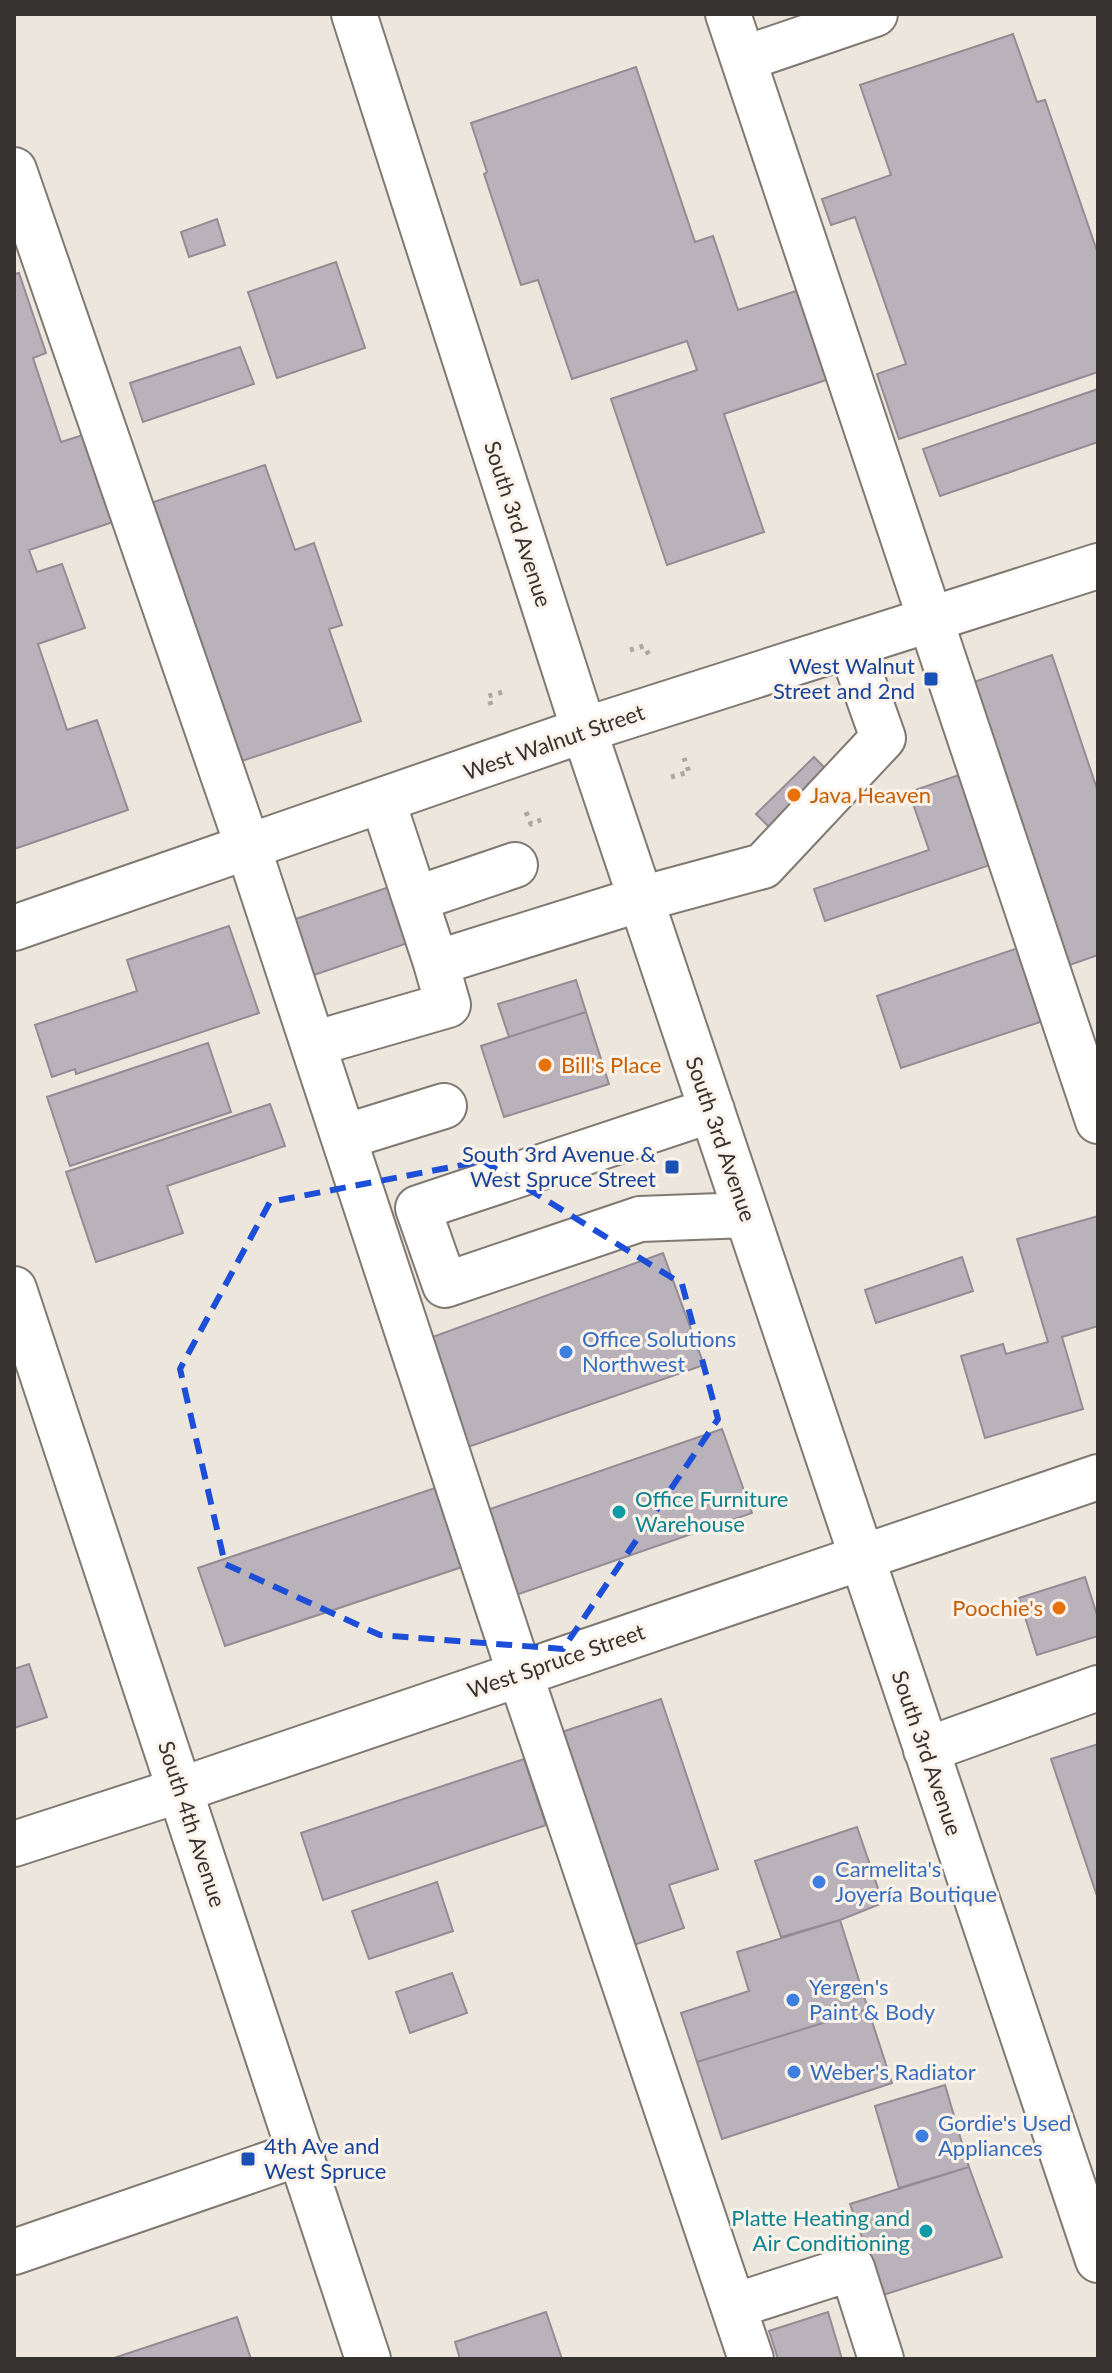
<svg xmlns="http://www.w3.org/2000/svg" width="1112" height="2373" font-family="Lato,sans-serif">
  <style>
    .building { fill: #b9b2bb; stroke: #938c95; stroke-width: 2 }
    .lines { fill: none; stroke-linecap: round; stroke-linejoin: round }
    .minor-casing { stroke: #807971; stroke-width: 48 }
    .path { stroke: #ada7a0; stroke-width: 5; stroke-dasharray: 4 6; stroke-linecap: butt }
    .minor { stroke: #fff; stroke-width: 44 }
    .marked { fill: none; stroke: #1d4ed8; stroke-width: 6; stroke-dasharray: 16 10; stroke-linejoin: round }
    .transit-dot { fill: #1a4fb4; stroke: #fbf3ea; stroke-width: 3 }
    .food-dot { fill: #e8710a; stroke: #fbf3ea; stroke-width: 3 }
    .shop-dot { fill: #3f7fe0; stroke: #fbf3ea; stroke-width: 3 }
    .culture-dot { fill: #0f9aa8; stroke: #fbf3ea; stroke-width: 3 }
    .labels { text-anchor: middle; stroke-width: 6; stroke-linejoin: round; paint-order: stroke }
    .street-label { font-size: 22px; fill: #35322f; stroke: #fbf3ea }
    .transit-label { font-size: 22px; fill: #164399; stroke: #fbf3ea; text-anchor: end }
    .food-label { font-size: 22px; fill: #c56008; stroke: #fbf3ea; text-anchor: start }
    .shop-label { font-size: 22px; fill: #366cbe; stroke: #fbf3ea; text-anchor: start }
    .culture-label { font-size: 22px; fill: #0d838f; stroke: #fbf3ea; text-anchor: start }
  </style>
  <rect width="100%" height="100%" fill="#ede6dd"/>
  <path class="building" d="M1013,34L1037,102L1045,100L1098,254V372L899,439L877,374L906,364L855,217L831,225L822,199L891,175L860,85Z
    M636,67L695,242L713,236L738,310L805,288L835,377L724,414L764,532L667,565L611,399L697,370L687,341L572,379L538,280L521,285L484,174L487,172L471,123Z
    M217,219L225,245L189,257L181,232Z
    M336,262L365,348L277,378L248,292Z
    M19,273L46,353L33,358L61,442L83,435L113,522L29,550L37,572L62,564L85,628L38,644L67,730L97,720L128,810L14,849V274Z
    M240,347L254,384L143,422L130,383Z
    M1098,389V442L940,496L923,449Z
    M265,465L295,550L314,543L342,625L329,629L361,721L236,763L148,504Z
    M1052,655L1098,792V955L1064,967L968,684Z
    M814,757L832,775L774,832L756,814Z
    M959,775L990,865L825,921L814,889L929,850L909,792Z
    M389,887L408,943L311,976L293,920Z
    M229,926L259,1013L76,1074L75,1069L52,1077L35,1025L137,991L127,960Z
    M1018,948L1043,1021L901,1068L877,996Z
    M576,980L586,1012L509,1037L498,1004Z
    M586,1012L609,1084L504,1117L481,1046Z
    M208,1043L231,1112L70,1166L47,1097Z
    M270,1104L285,1146L167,1186L183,1233L96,1262L66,1172Z
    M1098,1216V1326L1062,1337L1083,1409L985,1438L961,1356L1003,1344L1006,1354L1048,1342L1017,1239Z
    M663,1253L704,1365L468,1447L427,1339Z
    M962,1257L973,1291L876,1323L865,1290Z
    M722,1429L752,1513L516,1595L487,1510Z
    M438,1487L465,1566L225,1646L198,1568Z
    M1085,1577L1098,1618V1636L1037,1655L1019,1598Z
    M29,1664L47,1717L14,1728V1669Z
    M661,1699L718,1869L669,1885L684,1928L631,1946L559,1733Z
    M1098,1744V1899L1051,1759Z
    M524,1759L546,1825L323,1900L301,1833Z
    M857,1827L883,1903L840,1920L781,1937L755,1861Z
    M437,1882L453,1931L369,1959L352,1911Z
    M840,1920L868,2009L697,2062L681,2013L749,1991L737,1952Z
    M452,1973L467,2013L410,2033L396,1992Z
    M868,2009L892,2083L722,2139L697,2062Z
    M945,2085L969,2167L899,2188L875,2106Z
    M969,2167L1002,2257L883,2295L850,2204Z
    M546,2312L562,2359H460L455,2342Z
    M828,2312L842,2359H778L769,2331Z
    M237,2317L251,2359H111Z"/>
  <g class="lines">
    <defs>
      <path id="minor" d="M354,14L584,730L1098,2260
        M728,14L1098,1121
        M743,59L875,14
        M14,170L248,847L520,1674L751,2359
        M383,802L415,899
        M14,928L584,730L1098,566
        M436,963L415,899L515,865
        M313,1044L448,1005L436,963L641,899L763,866L883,738L850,645
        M712,1110L418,1208L445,1285L640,1219L747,1215
        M344,1137L444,1106
        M14,1289L368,2359
        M926,1750L1098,1688
        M14,1844L180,1790L1098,1477
        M14,2252L301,2153
        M734,2306L852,2268L881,2359"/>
    </defs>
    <use href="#minor" class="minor-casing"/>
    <path class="path" d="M630,650L644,646L649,655
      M491,705L488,696L503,692
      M671,777L689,772L684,758
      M526,812L531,824L543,819"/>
    <use href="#minor" class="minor"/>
  </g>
  <path class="marked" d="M483,1161L682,1284L718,1419L563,1649L380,1635L225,1564L180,1369L270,1202Z"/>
  <g class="transit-dot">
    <rect x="923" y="671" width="16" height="16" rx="4"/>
    <rect x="664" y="1159" width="16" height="16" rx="4"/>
    <rect x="240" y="2151" width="16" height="16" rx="4"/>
  </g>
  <g class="food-dot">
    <circle cx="794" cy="795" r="8"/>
    <circle cx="545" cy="1065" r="8"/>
    <circle cx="1059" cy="1608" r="8"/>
  </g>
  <g class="shop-dot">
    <circle cx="566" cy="1352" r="8"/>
    <circle cx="819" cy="1882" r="8"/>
    <circle cx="793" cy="2000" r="8"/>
    <circle cx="794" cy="2072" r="8"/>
    <circle cx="922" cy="2136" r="8"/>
  </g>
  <g class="culture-dot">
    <circle cx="619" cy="1512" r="8"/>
    <circle cx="926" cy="2231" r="8"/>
  </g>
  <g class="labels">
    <g class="street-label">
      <text transform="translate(518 524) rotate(72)" y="8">South 3rd Avenue</text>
      <text transform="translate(554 742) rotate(-19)" y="8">West Walnut Street</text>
      <text transform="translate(721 1139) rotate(71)" y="8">South 3rd Avenue</text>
      <text transform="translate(556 1661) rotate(-19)" y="8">West Spruce Street</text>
      <text transform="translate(927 1753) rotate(71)" y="8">South 3rd Avenue</text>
      <text transform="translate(192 1824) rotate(72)" y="8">South 4th Avenue</text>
    </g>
    <g class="transit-label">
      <text x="915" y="674">West Walnut<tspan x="915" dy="25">Street and 2nd</tspan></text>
      <text x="656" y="1162">South 3rd Avenue &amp;<tspan x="656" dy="25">West Spruce Street</tspan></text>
      <text x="264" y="2154" text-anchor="start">4th Ave and<tspan x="264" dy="25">West Spruce</tspan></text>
    </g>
    <g class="food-label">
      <text x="810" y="803">Java Heaven</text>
      <text x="561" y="1073">Bill's Place</text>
      <text x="1043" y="1616" text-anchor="end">Poochie's</text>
    </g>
    <g class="shop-label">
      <text x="582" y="1347">Office Solutions<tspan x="582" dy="25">Northwest</tspan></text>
      <text x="835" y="1877">Carmelita's<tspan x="835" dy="25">Joyería Boutique</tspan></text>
      <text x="809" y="1995">Yergen's<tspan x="809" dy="25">Paint &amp; Body</tspan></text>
      <text x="810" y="2080">Weber's Radiator</text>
      <text x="938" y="2131">Gordie's Used<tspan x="938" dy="25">Appliances</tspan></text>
    </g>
    <g class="culture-label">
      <text x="635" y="1507">Office Furniture<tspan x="635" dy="25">Warehouse</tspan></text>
      <text x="910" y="2226" text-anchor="end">Platte Heating and<tspan x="910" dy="25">Air Conditioning</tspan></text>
    </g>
  </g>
  <rect width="1112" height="2373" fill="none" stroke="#35322f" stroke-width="32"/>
</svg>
